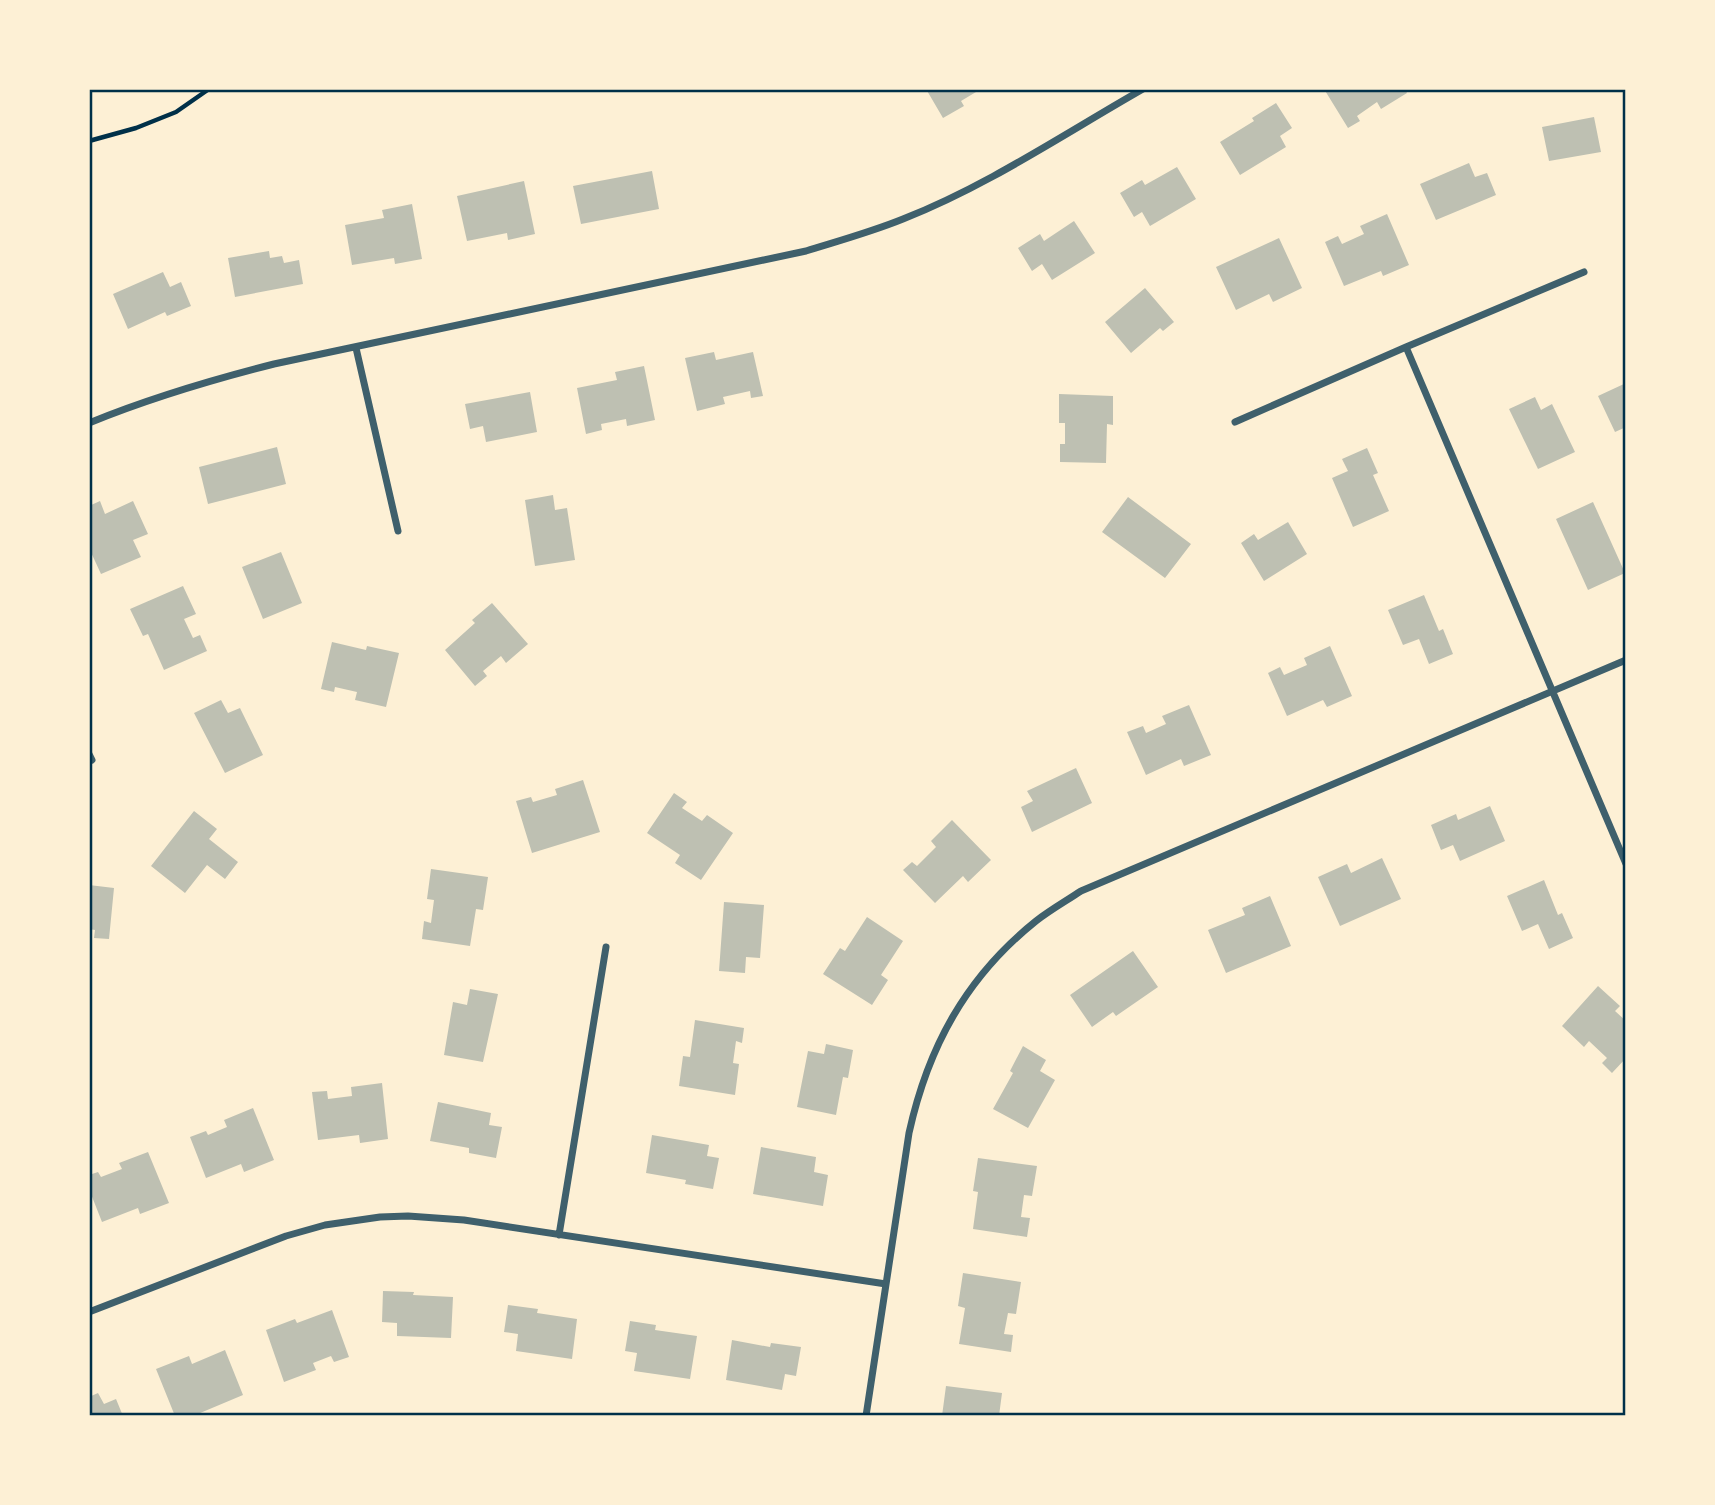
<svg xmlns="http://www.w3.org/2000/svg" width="1715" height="1505" font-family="'Varela Round',sans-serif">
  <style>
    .building { fill: #bec0b2 }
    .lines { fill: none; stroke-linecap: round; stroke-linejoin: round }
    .path { stroke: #003049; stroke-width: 4.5 }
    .minor { stroke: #3f606c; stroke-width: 7 }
    .neatline { fill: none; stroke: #003049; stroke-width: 2.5 }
  </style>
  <rect width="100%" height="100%" fill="#fdf0d5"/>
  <path class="building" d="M926,89H981L961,101L964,106L943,118Z
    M1324,89H1405L1407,93L1381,109L1377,102L1357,116L1360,121L1348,128Z
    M1276,103L1292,128L1280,136L1286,147L1240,175L1220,142L1254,121L1252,118Z
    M1594,117L1601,152L1549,161L1542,127Z
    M1469,163L1475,177L1487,173L1496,195L1436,220L1420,184Z
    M1177,167L1196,199L1150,226L1142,212L1134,217L1120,193L1142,180L1145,185Z
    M652,171L659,209L581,224L573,186Z
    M524,181L535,234L508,240L507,233L467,241L457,196Z
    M412,204L422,259L395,264L394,258L352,265L345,225L384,218L382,210Z
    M1387,214L1409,265L1383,276L1381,271L1344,286L1325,242L1338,236L1342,244L1364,234L1360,226Z
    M1074,221L1095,253L1052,280L1042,264L1032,271L1018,248L1040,234L1044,241Z
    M1279,238L1302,288L1273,302L1269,294L1236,310L1216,267Z
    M269,251L270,258L282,256L284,263L299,260L303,284L235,297L228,258Z
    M163,272L170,287L181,282L191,306L167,316L165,312L128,329L113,294Z
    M1145,288L1174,322L1163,331L1160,328L1131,353L1105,322Z
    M714,352L716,360L753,352L763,396L751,398L750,391L723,397L725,404L697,411L685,358Z
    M644,366L655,420L627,426L626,419L601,424L602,430L586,434L577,388L617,380L615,372Z
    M1626,383V427L1615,432L1598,396Z
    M530,392L537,432L486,442L483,426L470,429L465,404Z
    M1059,394L1113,396V425L1107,424L1106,463L1060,462V444H1065V423H1059Z
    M1535,397L1541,410L1552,404L1575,452L1538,469L1509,409Z
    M277,447L286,484L208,504L199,467Z
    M1367,448L1378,473L1373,475L1389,511L1353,527L1332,478L1348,471L1342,459Z
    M553,495L555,510L567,508L575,560L535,566L525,500Z
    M1128,497L1191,544L1165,578L1102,532Z
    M100,501L105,514L133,501L148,534L133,540L141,557L101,574L89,548V506Z
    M1593,502L1625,573L1588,590L1556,519Z
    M1288,522L1307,554L1264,581L1241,543L1254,534L1258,540Z
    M281,552L302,603L263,619L242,567Z
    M183,586L196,614L184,619L193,638L200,635L207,651L164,670L148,634L143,636L130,609Z
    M1424,595L1439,631L1443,629L1453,654L1429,664L1419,639L1403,645L1388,610Z
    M492,603L528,644L506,663L501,656L483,671L487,676L475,686L445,650L475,623L472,620Z
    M332,642L366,650L367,646L399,653L386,707L355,700L357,692L335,687L334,692L321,689Z
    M1330,646L1352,696L1327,707L1323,700L1287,716L1268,673L1280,667L1284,675L1307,665L1304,658Z
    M221,700L228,713L240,708L263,755L225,773L194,713Z
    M1189,705L1211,755L1184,766L1181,759L1146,775L1127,732L1143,726L1146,733L1166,724L1162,716Z
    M1076,768L1092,803L1032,832L1021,807L1033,801L1027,791Z
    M583,780L600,832L532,853L516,801L531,797L533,802L557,795L555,789Z
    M674,793L687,802L682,808L702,821L707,815L733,833L701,880L675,863L680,855L647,833Z
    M1490,806L1505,841L1460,861L1453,845L1441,850L1431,825L1456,814L1458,820Z
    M194,811L217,829L209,839L238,862L225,879L207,865L185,893L151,866Z
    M952,820L991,860L968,882L963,876L935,903L903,870L912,862L917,866L936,847L931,841Z
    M1382,858L1401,899L1340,926L1318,877L1347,864L1351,873Z
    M431,869L488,877L483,910L476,909L470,946L422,939L424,921L431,923L434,900L427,899Z
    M1544,880L1558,915L1562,913L1573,938L1549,949L1538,924L1522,931L1507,896Z
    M89,885L114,888L109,939L94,938L95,930L89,929Z
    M1270,896L1291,946L1226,973L1208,930L1245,915L1242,908Z
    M724,902L764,905L760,958L746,957L745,973L719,971Z
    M867,917L903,941L881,975L888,980L872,1005L823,974L840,948L845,951Z
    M1133,951L1158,987L1116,1016L1113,1012L1092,1027L1070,995Z
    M1598,986L1620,1006L1615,1011L1626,1021V1058L1612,1073L1602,1063L1607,1058L1589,1041L1584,1047L1562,1026Z
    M470,989L498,994L483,1062L444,1055L453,1002L467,1005Z
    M695,1020L744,1028L742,1043L736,1041L733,1063L739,1064L735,1095L679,1086L683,1056L690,1057Z
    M826,1044L853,1050L848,1078L843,1077L836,1115L797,1107L808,1051L824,1054Z
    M1023,1046L1046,1060L1040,1071L1055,1080L1028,1128L993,1109L1013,1073L1010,1071Z
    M382,1083L388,1139L360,1143L359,1135L318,1140L312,1092L327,1091L328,1099L352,1096L351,1087Z
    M438,1102L491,1113L489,1125L502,1127L496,1158L469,1153V1148L430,1141Z
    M253,1108L274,1160L244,1172L241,1164L206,1178L190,1137L206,1131L208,1135L227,1127L224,1120Z
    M652,1135L709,1145L707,1156L719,1158L713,1189L685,1184L686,1180L646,1173Z
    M761,1147L816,1157L814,1172L828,1175L823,1206L753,1194Z
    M148,1152L169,1203L140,1214L138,1208L102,1222L89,1189V1175L98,1172L101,1177L122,1169L119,1163Z
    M978,1158L1037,1166L1032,1196L1024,1195L1021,1217L1030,1218L1027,1237L973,1229L978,1192L973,1191Z
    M963,1273L1021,1282L1016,1314L1008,1313L1004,1334L1013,1335L1011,1352L959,1344L965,1308L958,1306Z
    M383,1291L414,1292L413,1295L453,1297L451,1338L397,1336V1323L382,1322Z
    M508,1305L538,1309L537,1313L577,1319L572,1359L516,1351L518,1334L504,1332Z
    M332,1310L349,1357L334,1362L331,1356L313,1363L316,1370L284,1382L266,1330L295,1319L297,1323Z
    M630,1321L656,1325L655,1330L697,1336L690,1379L634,1371L637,1353L625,1351Z
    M732,1340L770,1347L771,1343L801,1347L796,1376L785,1374L782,1390L726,1380Z
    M225,1350L243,1395L193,1416H175L156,1369L189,1356L192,1364Z
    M946,1386L1002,1393L999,1416H942Z
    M98,1393L104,1404L116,1399L123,1416H89V1397Z"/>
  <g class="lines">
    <path class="path" d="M89,141L136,128L176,112L209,89"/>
    <path class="minor" d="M1406,347L1626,864
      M356,348L398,531
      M1235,422L1406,347L1584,272
      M89,423C150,398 211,380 274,364L806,251C838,241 871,232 903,219C987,186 1064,134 1143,89
      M89,754L92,760
      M559,1235L606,947
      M89,1312L286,1236L325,1225L380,1217L408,1216L464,1220L886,1284
      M866,1416L909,1133C928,1047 966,977 1036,921C1050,910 1066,901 1081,891L1626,660"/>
  </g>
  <rect width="1715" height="1505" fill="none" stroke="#fdf0d5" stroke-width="182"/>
  <rect x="91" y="91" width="1533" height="1323" class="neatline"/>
</svg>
